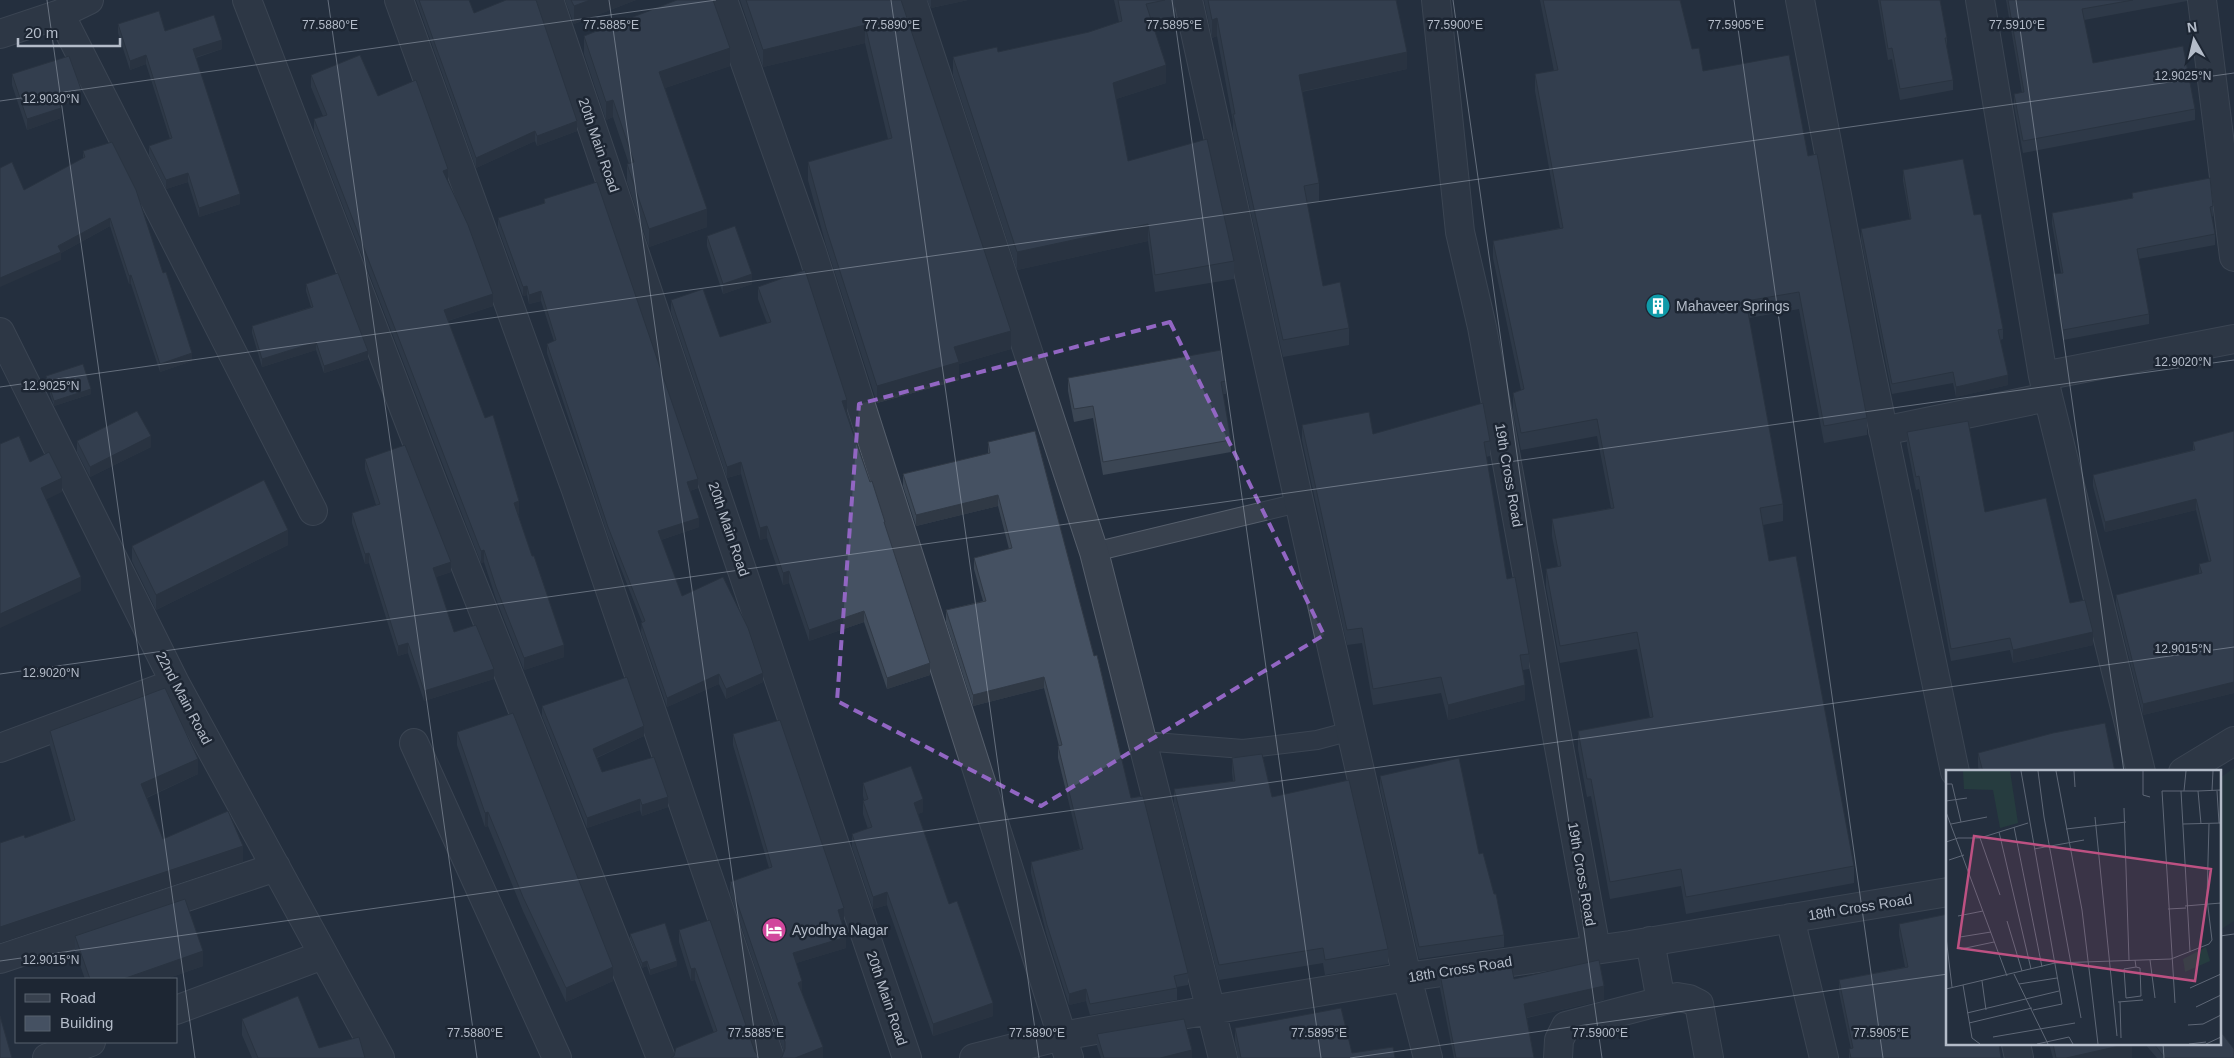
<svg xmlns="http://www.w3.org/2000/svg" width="2234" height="1058" font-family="Arial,sans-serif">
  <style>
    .green { fill: #263c3f }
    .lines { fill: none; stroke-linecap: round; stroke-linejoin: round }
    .lane-casing { stroke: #565f6c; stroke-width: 20 }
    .street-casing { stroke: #565f6c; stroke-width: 30 }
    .lane { stroke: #38414e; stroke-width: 18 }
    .street { stroke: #38414e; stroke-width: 28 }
    .wall { fill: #3b4654 }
    .shaded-wall { fill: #303945 }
    .building { fill: #455162; stroke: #303945 }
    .marked { fill: none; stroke: #9266c3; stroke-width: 4; stroke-dasharray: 10 6; stroke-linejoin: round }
    .ticks { fill: none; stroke: #b4bcc9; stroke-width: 1; stroke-opacity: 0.45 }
    .labels { text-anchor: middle; stroke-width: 5; stroke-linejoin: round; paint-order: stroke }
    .street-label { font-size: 14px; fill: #b4bcc9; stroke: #1d2633 }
    .poi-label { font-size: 14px; fill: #b4bcc9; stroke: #1d2633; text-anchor: start }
    .inset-road { fill: none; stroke: #5e6776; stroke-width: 1 }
    .view { fill: #bd5182; fill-opacity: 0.15; stroke: #bd5182; stroke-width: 2.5 }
    .inset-edge { fill: none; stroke: #b4bcc9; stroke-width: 2.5 }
    .ticks-label { font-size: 12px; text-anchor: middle; fill: #b4bcc9; stroke: #1d2633; stroke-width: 5; stroke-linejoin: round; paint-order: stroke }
  </style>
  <rect width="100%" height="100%" fill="#242f3e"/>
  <path class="green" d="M2234,768V921L2220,930V778Z"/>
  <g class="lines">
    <defs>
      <path id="lane" d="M1094,552L1298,503
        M1142,741L1243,749L1317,740L1351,731"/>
      <path id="street" d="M247,0L435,489L661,1058
        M399,0L576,490L770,1058
        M549,0L907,1058
        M723,0L812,252L1069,1058
        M912,0L1094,552L1223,1058
        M1188,0L1313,565L1407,977L1428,1058
        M1436,0L1460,232L1482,327L1596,949
        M1800,0L1866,348L1955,772
        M1980,0L2043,376L2141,772
        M2202,0L2234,257
        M60,14L313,511
        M0,34L60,14L89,0
        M0,332L175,683L380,1058
        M2043,376L2234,339
        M1883,431L2048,397
        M414,743L557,1058
        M0,748L175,683
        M2183,772L2234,741
        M1790,918L1824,1058
        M1650,941L1661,1001
        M0,959L276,867
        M176,1010L323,955
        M2016,1044L2019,1058
        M47,1058L91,1042
        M974,1058L1062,1036L1157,1019L1407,977L1630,945L1948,892
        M1558,1058L1559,1040L1566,1026L1677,997L1689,999L1699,1004L1709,1058"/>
    </defs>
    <use href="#lane" class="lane-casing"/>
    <use href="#street" class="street-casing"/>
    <use href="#lane" class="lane"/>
    <use href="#street" class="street"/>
  </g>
  <path class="wall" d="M416,0H469L474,13L577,131L537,146L535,141L476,168Z
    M565,0H636L574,24Z
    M740,0H901L1011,349L959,364V380L877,403L826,245L808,180V162L888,139L865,43L763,67Z
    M927,0H968L931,8Z
    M1114,0H1175V16L1152,20L1166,83L1116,99L1128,161L1234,261V279L1155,292L1148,241L1017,270L953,75V57L998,52L1089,32L1119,22Z
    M1204,0H1396L1407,69L1302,92L1319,183V201L1307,203L1323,286L1349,328V345L1283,357L1233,132V122L1217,36L1212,38Z
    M1540,0H1680L1692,49L1703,71L1808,156L1867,418V435L1824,443L1799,309L1749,318L1783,504V521L1763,525L1769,561L1854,866V883L1686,914L1681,886L1610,899L1591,796L1587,797L1578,749V731L1650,718L1637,649L1560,663L1546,587V569L1558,567L1552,536V519L1611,508L1597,436L1521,450L1513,410V393L1521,390L1493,258V241L1560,228L1535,91V74L1554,71Z
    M1878,0H1940L1947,38V48L1953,80V90L1900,100L1892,59L1888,60Z
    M2006,0H2187V1L2084,20L2093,63L2195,109V120L2023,153L2014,106V94L2022,93Z
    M118,24L165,31L222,49L196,58L240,204L199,217L188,182L166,189L149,155V146L170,139L146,64L130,70L118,33Z
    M584,36L730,66L665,88L707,227L649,247L627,182V164H629L613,117L606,120L584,54Z
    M12,74L81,99L60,106L61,118L27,130L12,85Z
    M311,75L378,96L448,181L493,306L448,321L519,513L518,514L564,657L524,670L496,599L484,562L481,563L450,483L314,131V119L323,116L311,87Z
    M83,151L163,273L192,361L160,372L131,284H129L110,226L61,253V260L24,190L83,158Z
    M1903,170L1974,215L2003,329V339L2000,340L2008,385L1956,397L1953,383L1892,394L1861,239V229L1910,220L1903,181Z
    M2132,193L2213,206V216L2212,217L2215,234V245L2138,259L2149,314V324L2063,340L2053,285V274L2061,273L2052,224V213L2132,198Z
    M544,199L698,488L690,491L699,527L661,540L682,596L763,682L726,699L719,684L667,707L641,632L642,622L608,536L547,353V344L554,341L541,301L529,304L527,295L523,296L498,228V218L544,204Z
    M707,236L752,284L723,294L707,246Z
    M306,284L368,359L324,373L316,350L262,367L252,333V326L311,307L306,291Z
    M758,287L847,412L885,527L930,675L887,689L864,622L809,641L789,583L783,585L767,538L760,540L741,474L727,478L671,312V300L720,337L767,323L758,299Z
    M46,376L91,394L54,406L46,382Z
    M1068,378L1226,381V394H1223L1231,440V452L1103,475L1093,418L1074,422L1068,391Z
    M1302,425L1373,434L1490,441V456L1486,457L1507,579L1529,654V669L1523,670L1525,700L1448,720L1441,693L1373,705L1362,643L1347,645L1302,440Z
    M2234,431V693L2143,715L2116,605V595L2199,574V564L2209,562L2196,510L2105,532L2093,486V475L2193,450V442Z
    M1907,432L1985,512L2070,603L2093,645L2013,663L2010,650L1951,661L1919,489L1916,490L1907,445Z
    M77,441L151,447L90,477L77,452Z
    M988,442L1131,798L1188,973V985L1177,987V1000L1090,1015L1086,1001L1069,1005L1047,936L1031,873V862L1080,849L1058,758V746H1059L1044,688L973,706L946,622V610L983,601L974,569V558L1009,549L998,506L916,526L903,486V474L988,454Z
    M365,459L451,572L436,577L454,632L494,679L424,701L408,653L398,656L369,563L365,564L352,523V513L376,505L365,469Z
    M288,545L156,610L132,561V546Z
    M542,706L644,736L597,758L602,772L668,807L642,816L640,810L587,828L542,716Z
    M50,731L198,774L147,798L163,839L243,862L71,821L50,746Z
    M457,732L613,981L566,1002L523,911L488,826L485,827L457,745Z
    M733,734L844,920H841L846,948L796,963L802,993L823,1058L782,1057L784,1052L730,893V882L769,868L733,745Z
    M1978,753L2115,772H1979L1978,766Z
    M1232,758L1272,797L1388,949V964L1325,975L1323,963L1219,980L1174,804V789L1233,781L1232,773Z
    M1380,776L1479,854L1504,935V947L1419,959L1380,788Z
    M863,783L923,812L918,814L949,904L993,1016L933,1036L887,905L873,909L852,847V834L868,829L863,814V801L864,800L863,796Z
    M1899,924L1948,1044L2001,1058H1849V1049H1851L1839,992V980L1905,967L1899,935Z
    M679,930L755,1052L714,1033L695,980L691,981L679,942Z
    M630,934L677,966L650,975L647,966L642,968L630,939Z
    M75,936L203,966L166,979H85L75,951Z
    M1440,974L1514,979L1604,1000L1527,1018L1534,1058H1454L1440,988Z
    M242,1019L319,1048L365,1058H252L242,1035Z
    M1235,1028L1352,1053L1395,1058H1238L1235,1040Z
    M1097,1034L1192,1058H1101L1097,1046Z
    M2049,1044H2132V1058H2053Z
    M2145,1044H2220L2234,1058H2157Z"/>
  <path class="shaded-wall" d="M590,0H636L574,24V6Z
    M931,0H968L931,8Z
    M1217,18V36L1212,38V20Z
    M865,25V43L763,67V50Z
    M222,40V49L193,58V49Z
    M730,48V66L659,90V72Z
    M1407,52V69L1299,92V75Z
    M146,55V64L130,70V61Z
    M1166,65V83L1113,100V83Z
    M81,89V99L57,107V97Z
    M613,100V117L606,120V102Z
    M61,108V118L27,130V119Z
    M577,121V131L537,146V136Z
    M535,131V141L476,168V158Z
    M448,169V181L443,171Z
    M188,173V182L166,189V180Z
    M240,194V204L199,217V208Z
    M707,209V227L649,247V229Z
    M110,218V226L61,253V260L0,287V278Z
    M1148,224V241L1017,270V252Z
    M752,274V284L723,294V284Z
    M131,275V284H129V276Z
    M527,286V295L523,296V287Z
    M541,291V301L529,304V295Z
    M493,294V306L444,322V310Z
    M1011,331V349L959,364V380L877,403V386L954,347Z
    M316,342V350L262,367V359Z
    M368,351V359L324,373V366Z
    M192,353V361L160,372V364Z
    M2008,375V385L1956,397V387Z
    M91,389V394L54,406V401Z
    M847,400V412L842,413V401Z
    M151,436V447L90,477V467Z
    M741,462V474L727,478V467Z
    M62,478V492L41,502V488Z
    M698,479V488L687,492V482Z
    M998,495V506L916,526V515Z
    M2196,499V510L2105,532V522Z
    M519,501V513L514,515V503Z
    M699,518V527L658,541V531Z
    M767,526V538L760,540V528Z
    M288,530V545L156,610V595Z
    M484,550V562L481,563V551Z
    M369,553V563L365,564V554Z
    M451,562V572L433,578V568Z
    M789,571V583L783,585V573Z
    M81,577V591L0,628V614Z
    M864,611V622L809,641V630Z
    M2093,632V645L2013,663V650Z
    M408,643V653L398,656V646Z
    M564,645V657L524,670V658Z
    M930,663V675L887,689V678Z
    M494,669V679L424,701V691Z
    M763,673V682L726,699V689Z
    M719,674V684L667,707V698Z
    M1044,677V688L973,706V695Z
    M2234,682V693L2143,715V704Z
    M1525,685V700L1448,720V705Z
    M644,726V736L593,759V749Z
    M198,759V774L141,800V784Z
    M668,797V807L642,816V805Z
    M640,799V810L587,828V818Z
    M923,799V812L914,816V803Z
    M488,812V826L485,827V813Z
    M243,846V862L0,943V927Z
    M887,892V905L873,909V897Z
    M844,908V920L838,922V910Z
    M846,937V948L793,964V953Z
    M203,951V966L166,979H123Z
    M647,961V966L642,968V963Z
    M677,961V966L650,975V970Z
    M613,967V981L566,1002V988Z
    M695,968V980L691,981V969Z
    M802,981V993L798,983Z
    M1604,986V1000L1524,1018V1004Z
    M1086,989V1001L1069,1005V994Z
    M993,1003V1016L933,1036V1024Z
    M2128,1044H2132V1058H2066Z
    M823,1047V1058H795Z
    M1192,1050V1058H1160Z"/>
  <path class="building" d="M419,0H469L474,13L506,0H536L577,121L537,136L535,131L476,158Z
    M571,0H590L574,6Z
    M677,0H713L730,48L659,72L707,209L649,229L627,164L634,162L613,100L606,102L584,36Z
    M746,0H901L1011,331L954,347L959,362L877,386L826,228L808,162L892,138L865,25L763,50Z
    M1118,0H1165L1146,4L1166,65L1113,83L1128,161L1207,139L1234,261L1155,275L1148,224L1017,252L953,57L997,47L998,52L1089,32L1122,21Z
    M1208,0H1396L1407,52L1299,75L1319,183L1304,186L1323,286L1340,282L1349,328L1283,340L1233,114H1235L1217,18L1212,20Z
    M1543,0H1680L1692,49L1699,48L1703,71L1789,55L1808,156L1817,154L1867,418L1824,426L1799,292L1746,301L1783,504L1760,508L1769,561L1796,556L1854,866L1686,897L1681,869L1610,882L1591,779H1587L1578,731L1653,717L1637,632L1560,646L1546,569L1561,566L1552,519L1614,508L1597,419L1521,433L1513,393L1524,389L1493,241L1563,228L1535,74L1558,70Z
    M1880,0H1940L1947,38H1945L1953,80L1900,89L1892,48L1888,49Z
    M2008,0H2133L2082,9L2093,63L2183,46L2195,109L2023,141L2014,94L2024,92Z
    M159,11L165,31L214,15L222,40L193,49L240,194L199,208L188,173L166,180L149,146L172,138L146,55L130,61L118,24Z
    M360,55L378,96L416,80L448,169L443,171L468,225L493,294L444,310L485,418L493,415L519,501L514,503L532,556H534L564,645L524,658L496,587L484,550L481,551L450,471L314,119L327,115L311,75Z
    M69,56L81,89L57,97L61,108L27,119L12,74Z
    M112,142L136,190L163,273L166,272L192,353L160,364L131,275L129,276L110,218L58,246L61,252L0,278V168L12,162L24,190L85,157L83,151Z
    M1963,159L1974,215L1981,214L2003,329L1998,330L2008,375L1956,387L1953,372L1892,384L1861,229L1911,219L1903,170Z
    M2210,178L2213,206L2210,207L2215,234L2137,249L2149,314L2063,330L2053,274L2063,273L2052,213L2133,198L2132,193Z
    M597,182L698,479L687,482L699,518L658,531L682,596L723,577L748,628L763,673L726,689L719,674L667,698L641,623L645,621L608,527L547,344L556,340L541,291L529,295L527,286L523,287L498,218L545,203L544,199Z
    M735,226L752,274L723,284L707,236Z
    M805,270L847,400L842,401L870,482L872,481L885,522H884L930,663L887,678L864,611L809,630L789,571L783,573L767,526L760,528L741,462L727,467L671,300L703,289L720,337L771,322L758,287Z
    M338,273L368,351L324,366L316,342L262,359L252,326L313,307L306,284Z
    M1221,350L1226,381L1221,382L1231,440L1103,462L1093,406L1074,409L1068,378Z
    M83,364L91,389L54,401L46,376Z
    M1483,403L1490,441L1484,442L1507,579L1515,577L1529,654L1520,655L1525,685L1448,705L1441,677L1373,689L1362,628L1347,630L1302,425L1369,412L1373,434Z
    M137,411L151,436L90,467L77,441Z
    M1968,421L1985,512L2046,498L2070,603L2085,600L2093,632L2013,650L2010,638L1951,649L1919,476L1916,477L1907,432Z
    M1035,431L1094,656L1097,655L1131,798L1143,796L1188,973L1174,976L1177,988L1090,1004L1086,989L1069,994L1047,925L1031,862L1083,849L1058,746L1062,745L1044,677L973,695L946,610L986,601L974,558L1012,548L998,495L916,515L903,474L990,453L988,442Z
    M2234,431V682L2143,704L2116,595L2202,573L2199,564L2211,561L2196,499L2105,522L2093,475L2195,450L2193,442Z
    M19,436L30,462L49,452L62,478L41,488L81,577L0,614V444Z
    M405,445L451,562L433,568L454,632L476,625L494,669L424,691L408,643L398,646L369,553L365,554L352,513L380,504L365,459Z
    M264,480L288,530L156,595L132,546Z
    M627,677L644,726L593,749L602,772L654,757L668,797L642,805L640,799L587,818L542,706Z
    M165,688L198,759L141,784L163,839L228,811L243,846L0,927V843L24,835L25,838L75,820L50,731Z
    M513,713L613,967L566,988L523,897L488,812L485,813L457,732Z
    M780,720L844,908L838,910L846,937L793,953L802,981L798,983L823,1047L795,1058H780L782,1057L785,1049V1042L730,882L772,867L733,734Z
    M2105,723L2115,772H1983L1978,753L2053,733Z
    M1262,754L1272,797L1349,780L1388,949L1325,960L1323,948L1219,965L1174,789L1235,781L1232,758Z
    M1459,758L1479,854L1483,853L1494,894H1496L1504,935L1419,947L1380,776Z
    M911,766L923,799L914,803L949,904L957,901L993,1003L933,1024L887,892L873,897L852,834L872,827L863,801L868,799L863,783Z
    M185,899L203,951L123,979H90L75,936Z
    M1948,914V1044H1999L2001,1058H1851L1849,1049L1853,1048L1839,980L1908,967L1899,924Z
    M710,920L755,1052L760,1058H671L674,1056L676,1048L717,1031L695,968L691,969L679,930Z
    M665,923L677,961L650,970L647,961L642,963L630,934Z
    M1599,960L1604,986L1524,1004L1534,1058H1456L1440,974L1511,964L1514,979Z
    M298,996L319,1048L359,1037L365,1058H258L242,1019Z
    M1341,1008L1352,1053L1393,1047L1395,1058H1241L1235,1028Z
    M0,1016L12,1058H0Z
    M1184,1019L1192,1050L1160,1058H1104L1097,1034Z
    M2220,1031L2234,1049V1058H2165L2154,1044H2220Z
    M2053,1044H2128L2066,1058H2056Z"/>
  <path d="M0 0H2234V1058H0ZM1170,322L1324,635L1041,806L837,701L859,404Z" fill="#242f3e" fill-opacity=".55" fill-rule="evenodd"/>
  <path class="marked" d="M1170,322L1324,635L1041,806L837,701L859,404Z"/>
  <path class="ticks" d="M47,0L195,1058M328,0L477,1058M609,0L758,1058M891,0L1039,1058M1172,0L1321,1058M1453,0L1602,1058M1734,0L1883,1058M2016,0L2124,772M0,101L716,0M0,387L2234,73M0,674L2234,360M2220,936L2234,934M0,961L2234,647M2163,1044L2164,1058M1350,1058L1948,974"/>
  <defs>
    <symbol id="building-disc" viewBox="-11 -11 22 22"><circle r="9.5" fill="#0f9aa8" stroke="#1d2633"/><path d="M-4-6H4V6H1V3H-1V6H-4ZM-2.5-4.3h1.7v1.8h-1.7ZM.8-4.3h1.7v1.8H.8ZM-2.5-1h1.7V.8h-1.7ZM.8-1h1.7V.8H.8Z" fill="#fff"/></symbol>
    <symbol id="hotel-disc" viewBox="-11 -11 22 22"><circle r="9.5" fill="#d1479c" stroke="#1d2633"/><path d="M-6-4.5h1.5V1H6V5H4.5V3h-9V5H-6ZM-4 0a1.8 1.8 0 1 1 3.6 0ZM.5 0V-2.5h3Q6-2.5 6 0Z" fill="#fff"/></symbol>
  </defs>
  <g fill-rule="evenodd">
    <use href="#building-disc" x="1644" y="292" width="28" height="28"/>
    <use href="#hotel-disc" x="760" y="916" width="28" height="28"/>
  </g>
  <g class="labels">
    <g class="street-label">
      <text transform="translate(599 145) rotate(71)" y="5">20th Main Road</text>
      <text transform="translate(1509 475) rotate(80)" y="5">19th Cross Road</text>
      <text transform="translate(729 529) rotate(71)" y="5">20th Main Road</text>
      <text transform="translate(184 698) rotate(62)" y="5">22nd Main Road</text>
      <text transform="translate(1582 874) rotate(80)" y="5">19th Cross Road</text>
      <text transform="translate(1860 907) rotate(-9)" y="5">18th Cross Road</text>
      <text transform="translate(1460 969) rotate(-9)" y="5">18th Cross Road</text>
      <text transform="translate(887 998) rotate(71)" y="5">20th Main Road</text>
    </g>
    <g class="poi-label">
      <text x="1676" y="311">Mahaveer Springs</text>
      <text x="792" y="935">Ayodhya Nagar</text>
    </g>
  </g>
  <g transform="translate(1946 770)">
    <rect width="275" height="275" fill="#242f3e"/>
    <path d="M17,1H64L72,53L54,58L47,20L18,19ZM260,177L264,191L239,202L237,189Z" fill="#263c3f"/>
    <path class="inset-road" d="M75,1L116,234L87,240M92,1L98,47L135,248M110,1L136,140L152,274M128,1L129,17M197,1V25L204,27M0,14H6L15,52M238,21L240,1M266,21L267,1M271,21L273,53M0,31L21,28M178,38L183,190M0,42L61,206M149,47L171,266M5,54L41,47M237,54L275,53M255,54L252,21L275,20M68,57L96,197M120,59L180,52M53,62L85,199M34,68L54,125M0,72L12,68H34L82,53M88,79L138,70M3,90L18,85M239,136L275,133M222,139L240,138M12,146L37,141M61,151L76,201M0,167L6,217M14,167L45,162M15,179L48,172M244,182L235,21H252M189,190L190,197L194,198L195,226L180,228L178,199L190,197M204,190L209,228M68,204L102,274M36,211L40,240M73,214L111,208M17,215L26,268L34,274M244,218L275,204M0,219L109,193L225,189L263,174L266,170L261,129L263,54M172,232L197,230M174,232L175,268M229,233L216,21H235M250,237L275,225M21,243L113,221M23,253L86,238M242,255L257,254L275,245M47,267L129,253M91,274L123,267L127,274M243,274L260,272M260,274L275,267"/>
    <path class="view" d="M28,66L265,99L249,211L12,178Z"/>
    <rect width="275" height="275" class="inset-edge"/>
  </g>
  <g class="ticks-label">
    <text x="330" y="29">77.5880°E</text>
    <text x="611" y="29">77.5885°E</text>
    <text x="892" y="29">77.5890°E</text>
    <text x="1174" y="29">77.5895°E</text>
    <text x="1455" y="29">77.5900°E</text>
    <text x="1736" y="29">77.5905°E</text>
    <text x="2017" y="29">77.5910°E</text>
    <text x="2183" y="80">12.9025°N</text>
    <text x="51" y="103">12.9030°N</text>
    <text x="2183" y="366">12.9020°N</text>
    <text x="51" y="390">12.9025°N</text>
    <text x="2183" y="653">12.9015°N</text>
    <text x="51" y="677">12.9020°N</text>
    <text x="51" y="964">12.9015°N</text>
    <text x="475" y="1037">77.5880°E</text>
    <text x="756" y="1037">77.5885°E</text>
    <text x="1037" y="1037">77.5890°E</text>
    <text x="1319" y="1037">77.5895°E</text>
    <text x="1600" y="1037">77.5900°E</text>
    <text x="1881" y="1037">77.5905°E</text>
  </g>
  <rect x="15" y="978" width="162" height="65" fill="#1d2633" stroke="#59626f"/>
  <rect x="25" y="994" width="25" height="8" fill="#38414e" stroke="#59626f"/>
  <text x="60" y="1003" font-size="15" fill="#b4bcc9">Road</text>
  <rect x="25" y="1016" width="25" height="15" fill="#455162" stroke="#59626f"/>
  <text x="60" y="1028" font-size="15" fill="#b4bcc9">Building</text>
  <g transform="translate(2194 40) rotate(352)" stroke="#1d2633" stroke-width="4" paint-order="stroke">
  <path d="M0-4L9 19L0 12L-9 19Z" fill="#b4bcc9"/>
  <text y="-8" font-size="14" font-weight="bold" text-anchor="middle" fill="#b4bcc9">N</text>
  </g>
  <path d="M18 38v8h102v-8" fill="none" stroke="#b4bcc9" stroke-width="2.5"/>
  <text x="25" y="38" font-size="15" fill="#b4bcc9" stroke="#1d2633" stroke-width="4" paint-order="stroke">20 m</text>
</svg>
